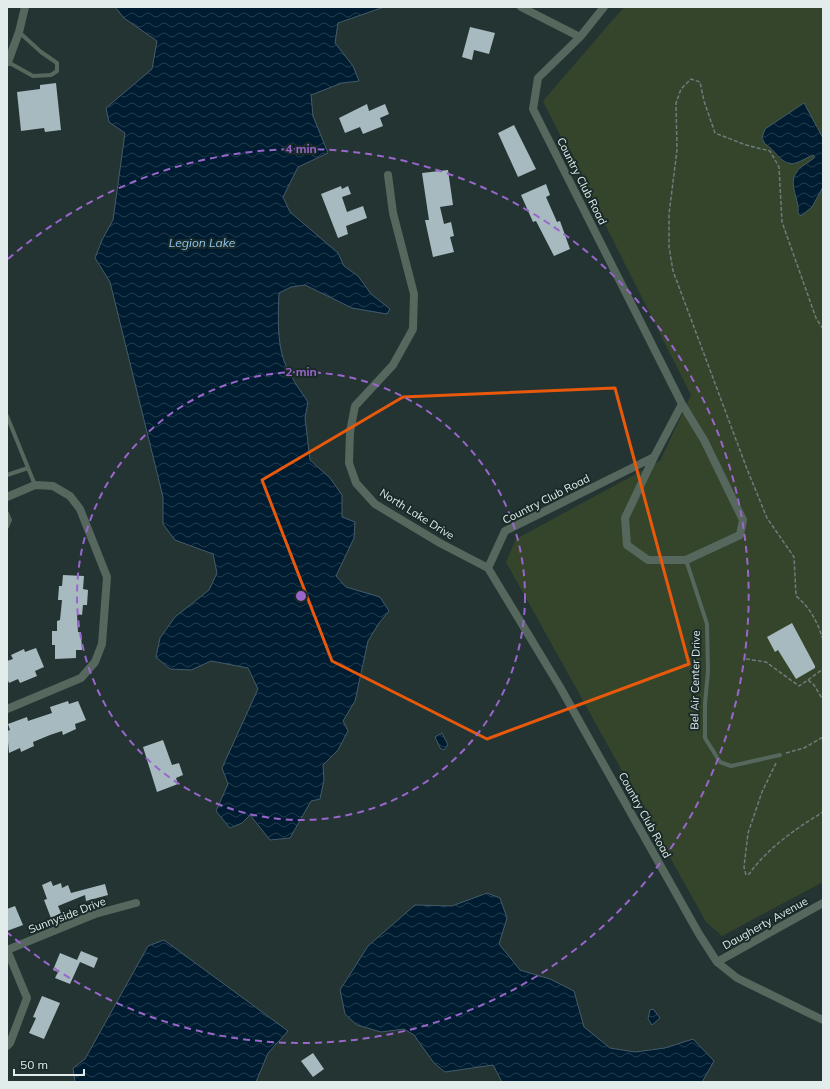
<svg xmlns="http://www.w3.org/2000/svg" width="830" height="1089" font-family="Mulish,sans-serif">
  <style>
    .grass { fill: #35452c }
    .water { fill: url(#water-waves); stroke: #445b69 }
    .building { fill: #a7babf }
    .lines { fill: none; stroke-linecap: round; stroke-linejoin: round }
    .path { stroke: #6e7c7b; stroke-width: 1.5; stroke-dasharray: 4 2; stroke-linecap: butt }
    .lane { stroke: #56675e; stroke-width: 4 }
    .street { stroke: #56675e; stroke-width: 8 }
    .marked { fill: none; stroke: #e8590c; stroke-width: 3; stroke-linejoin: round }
    .ring { fill: none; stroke: #9a66cc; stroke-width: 2; stroke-dasharray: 7 5 }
    .labels { text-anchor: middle; stroke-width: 4; stroke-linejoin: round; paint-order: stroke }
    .street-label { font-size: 11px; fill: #e2edeb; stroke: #1a2a29 }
    .water-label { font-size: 12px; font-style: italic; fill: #8ec7f4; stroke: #1a2a29 }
    .centre { fill: #9a66cc; stroke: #1a2a29; stroke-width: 2 }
    .ring-label { font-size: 12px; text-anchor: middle; font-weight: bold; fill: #9a66cc; stroke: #1a2a29; stroke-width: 4; stroke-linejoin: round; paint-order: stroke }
  </style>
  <defs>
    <pattern id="water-waves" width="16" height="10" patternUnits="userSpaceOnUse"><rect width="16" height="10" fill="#001c31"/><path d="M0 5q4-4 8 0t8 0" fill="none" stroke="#253d4f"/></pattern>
  </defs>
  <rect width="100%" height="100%" fill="#243433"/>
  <path class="grass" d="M624,7H823V882L722,936L706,922L506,562L516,539L660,461L691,395L543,101Z"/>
  <path class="water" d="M115,7H384L338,23L335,43L353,66L359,81L342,83L311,95L313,116L328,153L298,167L283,197L290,212L338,253L344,266L358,276L371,294L390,309L387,314L352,308L305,285L291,287L279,293C278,313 277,342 284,361C290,376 299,389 308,402L305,418L310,460L330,478L342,495V517L355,522L354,538L336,576L346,587L380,597L389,611L379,623L368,641L355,701L343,721L348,731L338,750L323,765L324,780L320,799L311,801L290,838L270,840L250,815L242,823L230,828L216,811L228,784L222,768L258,689L248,668L211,661L191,670L170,669L156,657L160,638L175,617L209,590L217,573L213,554L175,540L163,524V497L110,282L95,258L102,240L113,220L125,133L109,122L106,108L152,69L157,41L124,18Z
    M804,103L823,138V187L812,207L801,216L798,213C800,200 788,185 796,173C800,166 810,162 815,157L813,155C808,157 802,161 796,163C782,167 776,150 765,144L762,138L765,129Z
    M442,733L448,745L444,750L440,748L435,737Z
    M487,893L500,898L507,918L499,944L520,970L550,979L574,991L584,1027L610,1048L635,1052L665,1048L693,1039L714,1061L702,1082H502L493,1065L445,1072L434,1063L414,1035L404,1029L381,1032L357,1025L345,1014L340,990L368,946L415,905L452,906Z
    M164,940L288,1031L268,1053L256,1082H75L73,1068L85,1059L148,946Z
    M653,1009L660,1018L652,1025L648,1019L650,1010Z"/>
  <path class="building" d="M470,27L495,33L489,54L474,50L472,60L462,57Z
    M56,83L61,130L45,132L44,128L21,131L17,92L40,89V85Z
    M367,104L369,111L385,104L389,114L380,118L383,126L363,134L360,127L345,133L339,118Z
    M514,125L536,169L518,177L498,133Z
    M448,170L453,205L440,207L444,224L451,222L454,236L450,237L454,252L433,257L425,220H429L422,173Z
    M546,184L550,195L546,197L557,222L560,221L570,249L554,256L536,221L533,222L521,195Z
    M341,186L342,189L348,186L351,194L342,197L347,212L363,206L367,218L346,226L348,234L338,238L321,194Z
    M63,575L84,576L83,589L88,590L87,605H83L82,615L77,614L78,632H81L82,650H76V658L55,659V645H52V631H57V621L60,620L62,600H58L59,586H62Z
    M792,623L815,666V668L796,679L778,650L775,652L767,637Z
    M36,648L44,667L35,671L37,676L20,683L18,679L9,683L7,678V661L13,659L11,655L24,649L25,652Z
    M68,701L69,704L78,701L86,720L75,724L76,729L63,735L62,731L50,735L33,742L34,746L21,752L20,748L9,753L7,731L10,730L8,724L27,717L28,721L52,713L50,707Z
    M163,740L172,765L179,763L183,775L176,778L178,784L157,792L143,747Z
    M51,881L53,886L61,883L62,888L68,885L71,893L105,884L108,895L86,901L85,895L58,906L61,913L51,918L44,900L47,899L42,885Z
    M15,906L23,925L7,931V909Z
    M81,951L98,958L94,968L80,962L70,984L55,978L58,972L53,970L60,953L77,960Z
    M42,996L60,1003L44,1039L29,1033L36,1018L33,1017Z
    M313,1053L324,1069L313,1077L301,1061Z"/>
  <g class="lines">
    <path class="path" d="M823,329L816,318L782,222L779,167L770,151L746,145L715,133L704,101L700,82L691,79L681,89L676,103L677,150L669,214V247L673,271L747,469L767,518L794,557L796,596C810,607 818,623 823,640
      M746,659L766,662L799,686L808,680L814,685L823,700
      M808,680L823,669
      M786,753L804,748L823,737
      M776,763L762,792L748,833L744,867L746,875L749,874C768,848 795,829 823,812"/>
    <path class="lane" d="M8,62L33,76L51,75L57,71V63L41,52L19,32
      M7,416L35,485
      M7,475L28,468
      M7,513L10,520L7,527
      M686,560L707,624L708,671L705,704V738L720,762L731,766L780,755"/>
    <path class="street" d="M521,7L580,37
      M604,7L580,37L538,78L533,109L682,404L704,440L743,520L740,535L686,560H648L627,545L625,518L654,457
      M8,62L19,32L25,7
      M388,175L393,213L414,294L413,329L393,365L355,406L350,432L349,463L356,483L375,504L440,543L488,568
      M7,497L35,485L53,486L70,496L80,509L107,577L102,644L95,662L81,678L7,709
      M488,568L560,687L699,934L717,962L737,978L823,1020
      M488,568L505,531L654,457L682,404
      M7,950L95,914L136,903
      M717,962L823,903
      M7,1046L10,1043L27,998L7,950"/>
  </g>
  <path class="marked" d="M615,388L689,664L487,739L332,661L262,480L403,397Z"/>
  <g class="ring">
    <circle cx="301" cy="596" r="224"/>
    <path d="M8 259A447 447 0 1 1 8 933"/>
  </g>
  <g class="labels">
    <g class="street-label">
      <text transform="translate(582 181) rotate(63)" y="4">Country Club Road</text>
      <text transform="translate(546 499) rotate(-27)" y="4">Country Club Road</text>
      <text transform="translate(417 514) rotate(32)" y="4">North Lake Drive</text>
      <text transform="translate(695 680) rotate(-89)" y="4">Bel Air Center Drive</text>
      <text transform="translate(645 815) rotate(61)" y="4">Country Club Road</text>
      <text transform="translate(67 915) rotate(-21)" y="4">Sunnyside Drive</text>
      <text transform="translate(765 923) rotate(-29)" y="4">Daugherty Avenue</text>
    </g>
    <g class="water-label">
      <text x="202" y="247">Legion Lake</text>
    </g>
  </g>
  <circle cx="301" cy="596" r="6" class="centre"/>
  <g class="ring-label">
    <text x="301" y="153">4 min</text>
    <text x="301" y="376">2 min</text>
  </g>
  <rect width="830" height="1089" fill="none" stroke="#e2edeb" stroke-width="16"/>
  <path d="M14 1069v6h70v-6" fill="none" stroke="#e2edeb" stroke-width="2"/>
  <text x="20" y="1069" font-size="12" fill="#e2edeb" stroke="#1a2a29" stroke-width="3" paint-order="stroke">50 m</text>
</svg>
